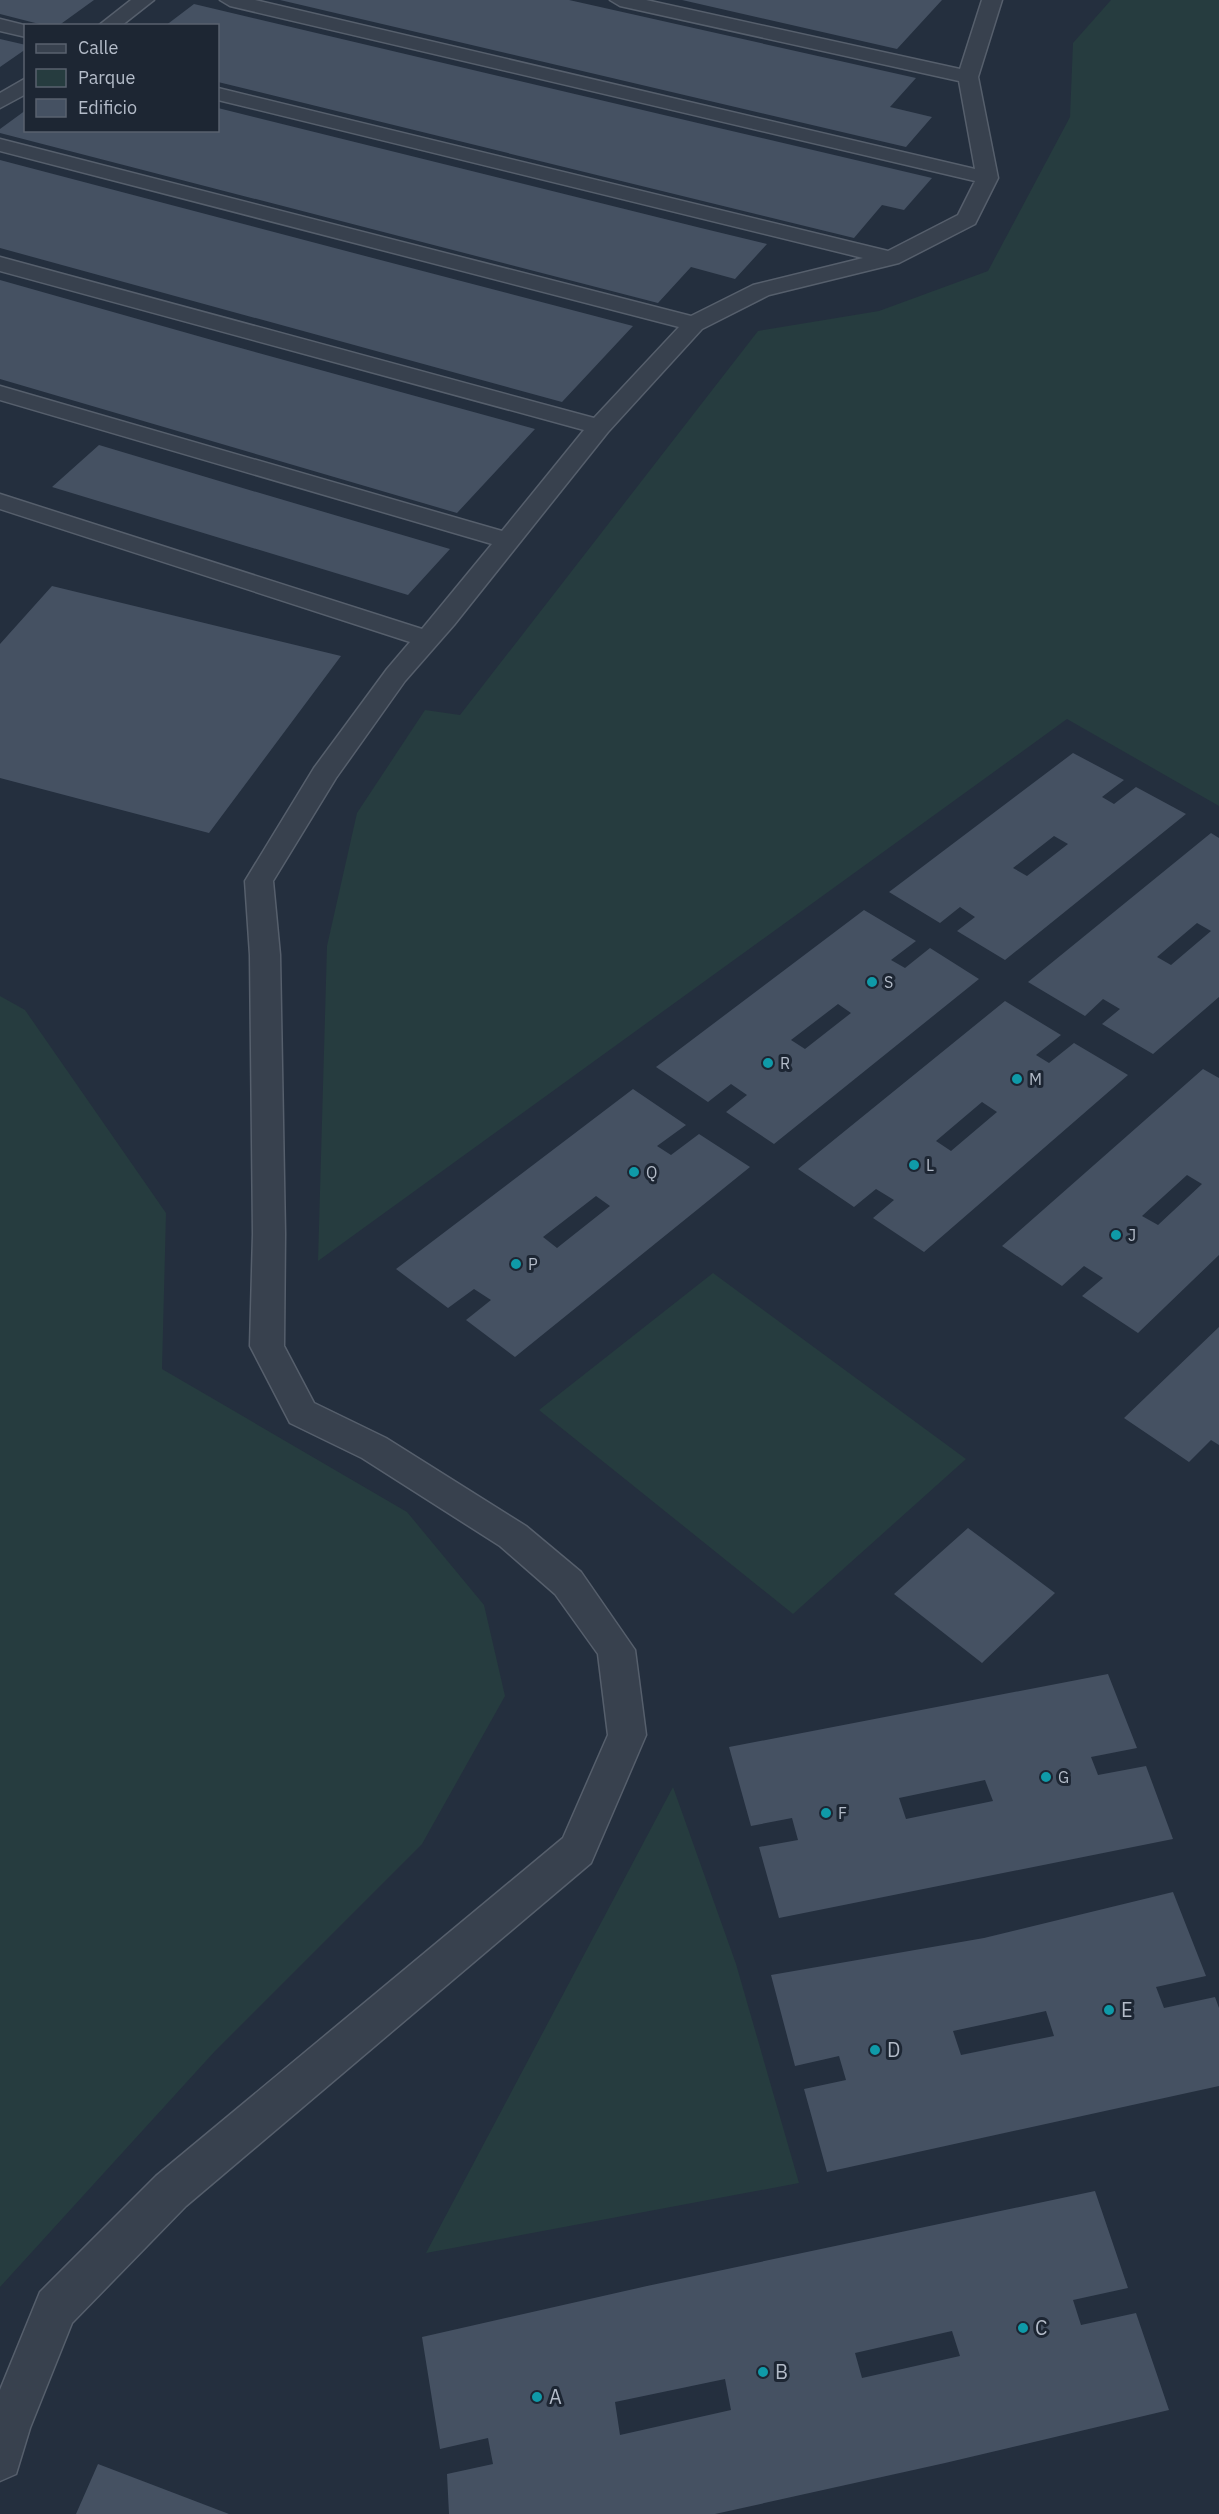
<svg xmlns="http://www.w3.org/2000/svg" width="1219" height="2514" font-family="'IBM Plex Sans',sans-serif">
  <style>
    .green { fill: #263c3f }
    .building { fill: #455162; fill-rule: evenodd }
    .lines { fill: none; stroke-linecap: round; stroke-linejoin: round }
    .minor-casing { stroke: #565f6c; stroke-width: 3 }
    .minor { fill: #38414e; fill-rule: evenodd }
    .culture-dot { fill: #0f9aa8; stroke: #1d2633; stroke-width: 2 }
    .labels { text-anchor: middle; stroke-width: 6; stroke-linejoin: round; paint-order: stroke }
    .poi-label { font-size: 16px; fill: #b4bcc9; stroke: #1d2633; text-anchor: start }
    .near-poi-label { font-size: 20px; fill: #b4bcc9; stroke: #1d2633; text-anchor: start }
  </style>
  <rect width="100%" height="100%" fill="#242f3e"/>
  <path class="green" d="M1111,0H1219V806L1067,719L318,1261L327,946L357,813L425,710L460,715L758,331L879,311L988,271L1070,117L1073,43Z
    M0,996L25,1010L166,1213L162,1369L407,1512L484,1605L505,1696L422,1844L215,2051L0,2287Z
    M713,1273L966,1459L793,1614L539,1410Z
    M673,1787L736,1964L799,2183L426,2253Z"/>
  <path class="building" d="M0,0H94L58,26H47L0,14Z
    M280,0H569L916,78L890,107L932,117L906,147Z
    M682,0H942L897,49Z
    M194,4L719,128L932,178L904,210L882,205L854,238L218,82V26H165Z
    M0,39L26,45V49L0,67Z
    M218,108L701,228L767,244L735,279L691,267L658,303L0,133V129L26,110V130H218Z
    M0,160L369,257L633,326L562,402L0,248Z
    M0,280L219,342L535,429L457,513L0,379Z
    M99,445L236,486L450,549L408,595L52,487Z
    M52,586L341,656L209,833L0,778V644Z
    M1073,753L1124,780L1102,797L1114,804L1136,787L1186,814L1005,960L957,931L975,917L960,907L940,923L889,892ZM1054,836L1068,844L1027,876L1013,868Z
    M1211,833L1219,838V997L1153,1054L1102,1024L1120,1009L1103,999L1085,1016L1028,982ZM1197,923L1211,931L1171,965L1157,957Z
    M864,910L916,941L891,960L905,968L930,948L979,979L774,1144L726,1112L747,1095L731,1084L708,1102L656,1067ZM838,1004L851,1013L805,1049L791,1040Z
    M1005,1001L1061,1035L1036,1055L1049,1063L1074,1043L1128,1075L924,1252L873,1218L894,1200L876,1189L854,1207L798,1169ZM982,1102L997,1112L951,1151L936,1141Z
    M1203,1069L1219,1078V1255L1138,1333L1082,1296L1103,1278L1084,1266L1062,1286L1002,1246ZM1187,1175L1202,1184L1158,1225L1142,1216Z
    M633,1089L686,1125L657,1146L671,1155L699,1134L750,1167L515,1357L466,1320L491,1300L474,1289L448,1308L396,1269ZM596,1196L610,1206L557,1248L543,1237Z
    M1219,1327V1445L1211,1440L1189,1462L1124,1418Z
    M968,1528L1055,1593L982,1663L894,1594Z
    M1108,1674L1137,1748L1091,1757L1098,1775L1146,1766L1173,1839L779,1918L759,1847L798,1840L792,1818L751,1826L729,1747ZM985,1780L993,1801L906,1819L899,1798Z
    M1173,1892L1206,1976L1156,1987L1164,2008L1215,1997L1219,2008V2086L827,2172L804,2089L846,2080L839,2056L795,2066L771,1975L984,1938ZM1046,2011L1054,2036L961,2055L953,2031Z
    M1095,2191L1128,2288L1073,2300L1081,2325L1136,2313L1169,2410L945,2463L715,2514H449L447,2474L493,2464L488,2438L440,2449L422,2337L647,2286ZM952,2331L960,2356L862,2378L855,2353ZM725,2379L731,2410L620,2435L615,2402Z
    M98,2464L229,2514H76Z"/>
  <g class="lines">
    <defs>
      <path id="minor" d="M131,0H154L121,26H98Z
        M220,0H255L975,169L959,81L620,6L610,0H646L960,69L982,0H1002L978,77L998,178L975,224L899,263L769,295L702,329L608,432L454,625L405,681L336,778L273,881L280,955L285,1234L284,1346L314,1403L386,1438L526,1526L581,1572L635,1650L646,1735L591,1863L186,2206L72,2323L30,2428L16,2474L0,2481V2390L40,2292L156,2176L563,1838L608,1735L598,1654L555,1594L500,1546L362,1458L290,1423L250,1346L253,1234L250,955L245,881L314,768L387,669L410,642L0,509V494L422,629L492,544L0,400V386L502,531L584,430L0,271V257L594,418L679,327L0,151V139L691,316L753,285L863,258L218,100V88L888,251L958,215L975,181L230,6Z
        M0,19L28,26H26V37L0,31Z
        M26,78V94L0,108V93Z"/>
    </defs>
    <use href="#minor" class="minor-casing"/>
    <use href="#minor" class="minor"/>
  </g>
  <g class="culture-dot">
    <circle cx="872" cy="982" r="6"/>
    <circle cx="768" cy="1063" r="6"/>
    <circle cx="1017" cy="1079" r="6"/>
    <circle cx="914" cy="1165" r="6"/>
    <circle cx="634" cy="1172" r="6"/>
    <circle cx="1116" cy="1235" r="6"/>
    <circle cx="516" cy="1264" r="6"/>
    <circle cx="1046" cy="1777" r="6"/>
    <circle cx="826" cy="1813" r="6"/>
    <circle cx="1109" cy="2010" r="6"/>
    <circle cx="875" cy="2050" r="6"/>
    <circle cx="1023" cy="2328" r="6"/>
    <circle cx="763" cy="2372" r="6"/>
    <circle cx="537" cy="2397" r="6"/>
  </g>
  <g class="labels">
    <g class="poi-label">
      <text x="884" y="988">S</text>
      <text x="780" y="1069">R</text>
      <text x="1029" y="1085">M</text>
      <text x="926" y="1171">L</text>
      <text x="646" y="1178">Q</text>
      <text x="1128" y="1241">J</text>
      <text x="528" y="1270">P</text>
      <text x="1058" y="1783">G</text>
      <text x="838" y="1819">F</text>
    </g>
    <g class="near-poi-label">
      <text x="1121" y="2017">E</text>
      <text x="887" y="2057">D</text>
      <text x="1035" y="2335">C</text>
      <text x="775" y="2379">B</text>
      <text x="549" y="2404">A</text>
    </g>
  </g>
  <rect x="24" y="24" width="195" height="108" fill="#1d2633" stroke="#59626f" stroke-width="1.5"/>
  <rect x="36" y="44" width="30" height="9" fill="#38414e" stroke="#59626f" stroke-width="1.5"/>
  <text x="78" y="54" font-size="18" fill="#b4bcc9">Calle</text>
  <rect x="36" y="69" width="30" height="18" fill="#263c3f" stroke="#59626f" stroke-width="1.5"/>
  <text x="78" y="84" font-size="18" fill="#b4bcc9">Parque</text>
  <rect x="36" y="99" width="30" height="18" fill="#455162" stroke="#59626f" stroke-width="1.5"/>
  <text x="78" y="114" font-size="18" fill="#b4bcc9">Edificio</text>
</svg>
